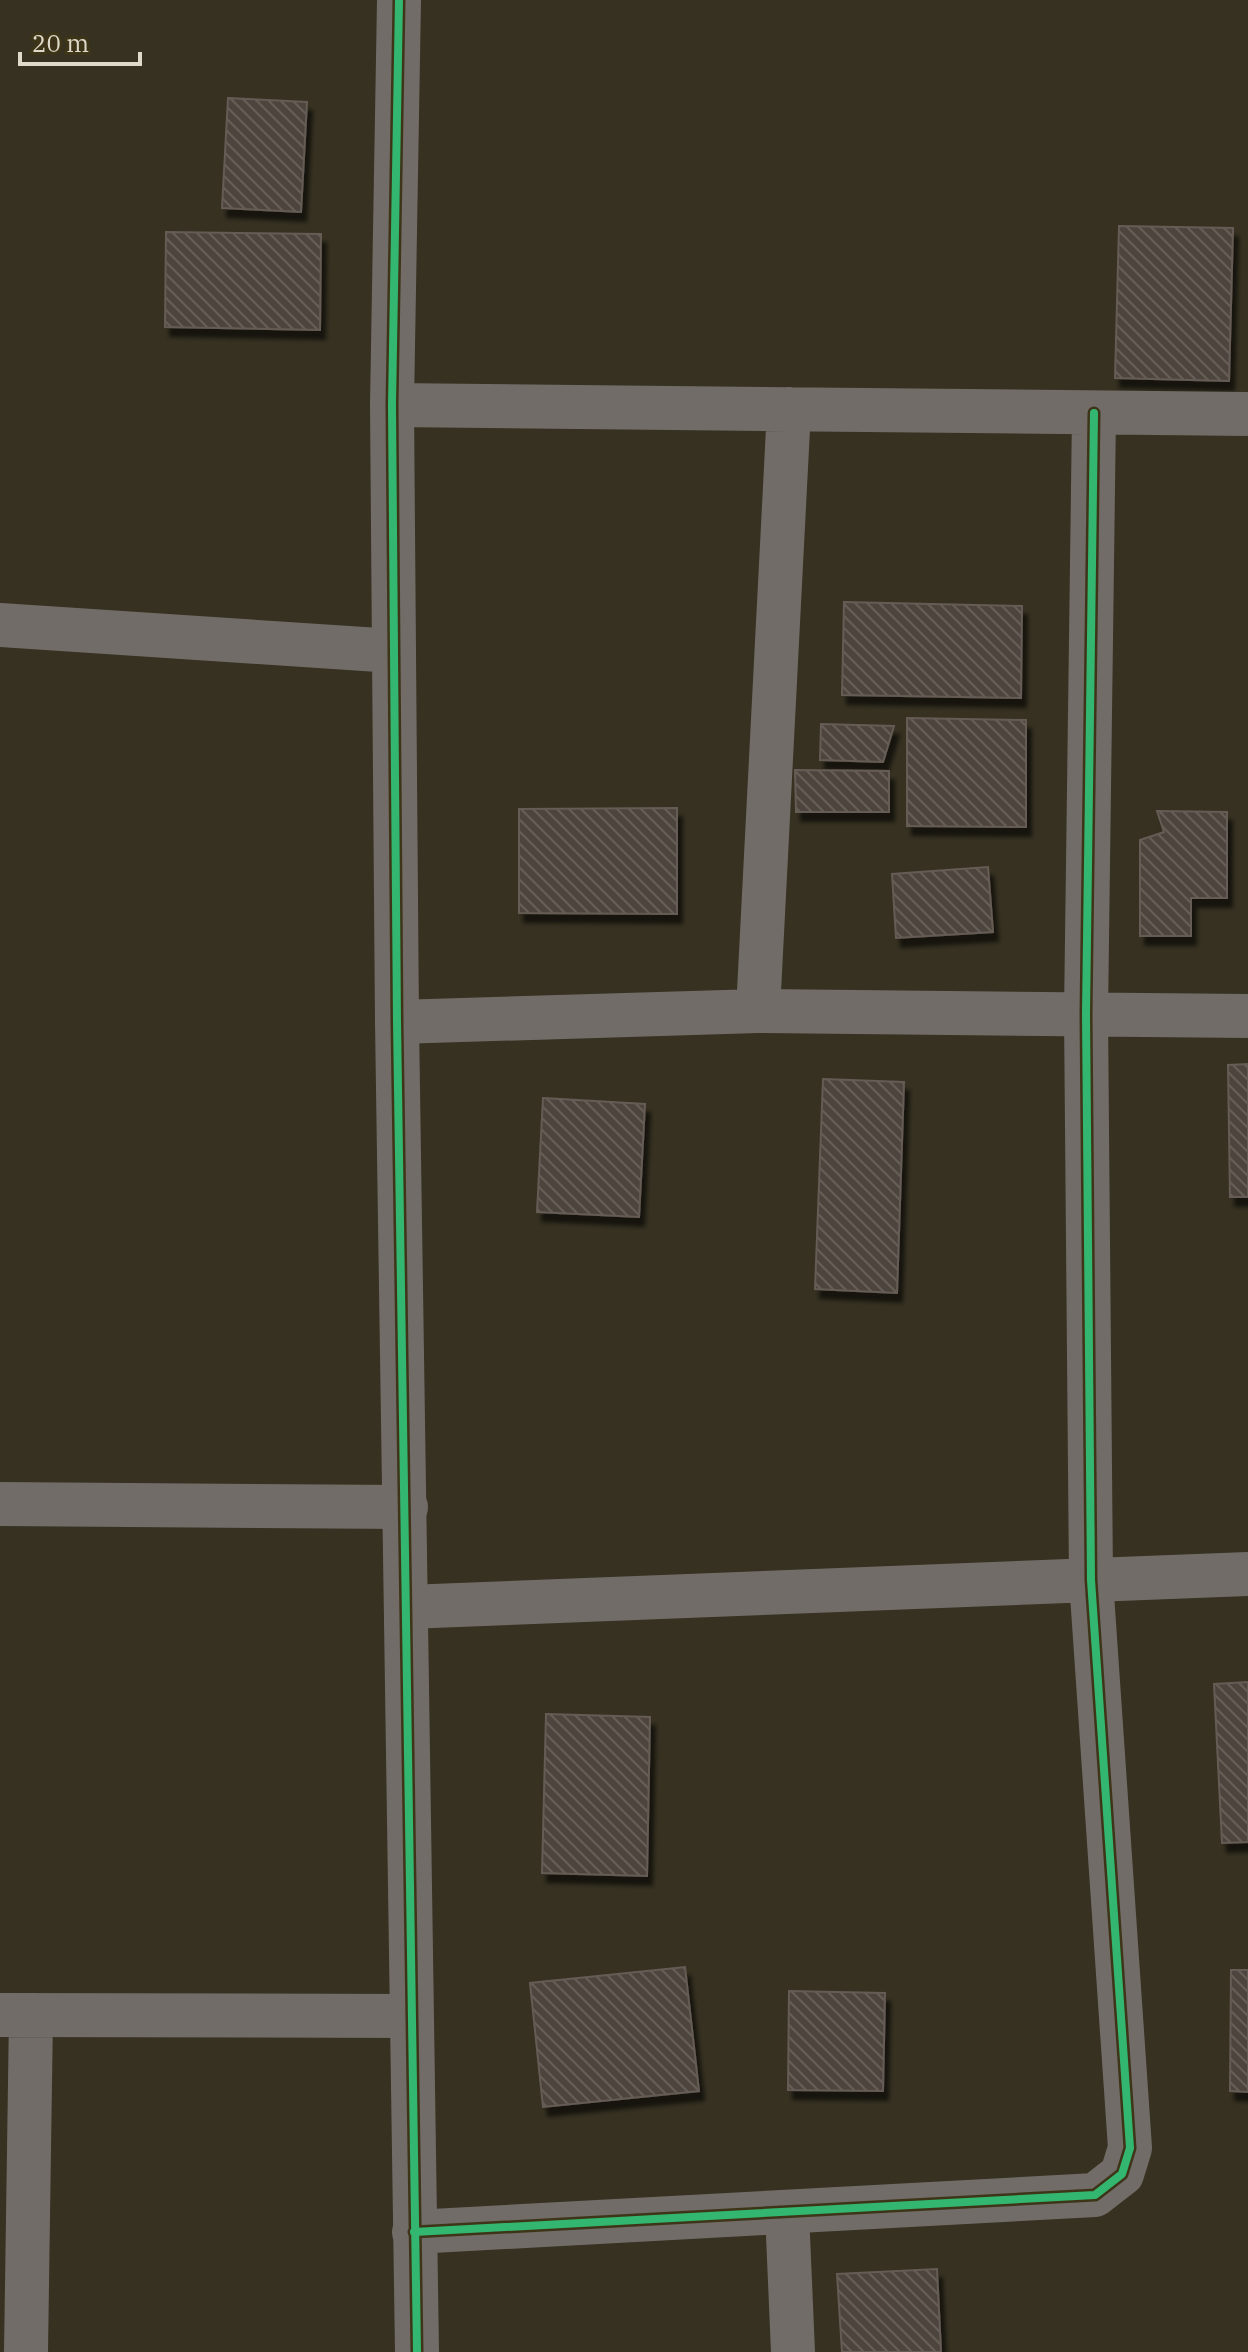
<svg xmlns="http://www.w3.org/2000/svg" width="1248" height="2352" font-family="'IBM Plex Serif',serif">
  <style>
    .building { fill: url(#building-back-hatch); stroke: #655c55; stroke-width: 2; filter: url(#shadow) }
    .lines { fill: none; stroke-linecap: round; stroke-linejoin: round }
    .minor { stroke: #726c68; stroke-width: 44 }
    .tertiary { stroke: #726c68; stroke-width: 44 }
    .cycleway-casing { stroke: #3e3519; stroke-width: 13 }
    .cycleway { stroke: #33b770; stroke-width: 8 }
  </style>
  <defs>
    <pattern id="building-back-hatch" width="6" height="6" patternUnits="userSpaceOnUse" patternTransform="scale(2)"><rect width="6" height="6" fill="#4d453d"/><path d="M-1 5l2 2M0 0l6 6M5-1l2 2" fill="none" stroke="#665f58"/></pattern>
    <filter id="shadow"><feDropShadow dx="5" dy="9" stdDeviation="2" flood-color="#0009"/></filter>
  </defs>
  <rect width="100%" height="100%" fill="#363121"/>
  <path class="building" d="M228,98L307,102L301,212L222,208Z
    M1119,226L1233,228L1229,381L1115,378Z
    M166,232L321,234L320,330L165,327Z
    M844,602L1022,606L1021,698L842,695Z
    M907,718L1026,720V827L907,826Z
    M821,724L894,726L883,762L820,760Z
    M795,770L889,771V812H796Z
    M677,808V914L519,913V809Z
    M1157,811L1227,812V898H1191V936H1140V840L1164,832Z
    M988,867L993,932L896,938L892,874Z
    M1248,1064V1197H1230L1228,1065Z
    M823,1079L904,1082L897,1293L815,1289Z
    M543,1098L645,1104L639,1217L537,1212Z
    M1248,1682V1842L1222,1843L1214,1684Z
    M546,1714L650,1717L647,1876L542,1873Z
    M685,1967L699,2091L543,2107L530,1983Z
    M1231,1970H1248V2092L1230,2091Z
    M789,1991L885,1993L883,2091L788,2090Z
    M937,2269L941,2352H842L837,2274Z"/>
  <g class="lines">
    <path class="minor" d="M392,405L1248,414
      M0,625L394,651
      M758,1011L789,409
      M397,1022L758,1011L1248,1016
      M0,1504L406,1507
      M407,1607L1248,1574
      M0,2015L410,2016
      M787,2212L793,2352
      M414,2232L1095,2195L1122,2174L1130,2148L1091,1580L1086,1014L1094,413
      M26,2352L31,2015"/>
    <path class="tertiary" d="M399,0L392,405L397,1022L417,2352"/>
    <defs>
      <path id="cycleway" d="M399,0L392,405L397,1022L417,2352
        M414,2232L1095,2195L1122,2174L1130,2148L1091,1580L1086,1014L1094,413"/>
    </defs>
    <use href="#cycleway" class="cycleway-casing"/>
    <use href="#cycleway" class="cycleway"/>
  </g>
  <path d="M20 52v12h120v-12" fill="none" stroke="#ded9c9" stroke-width="4"/>
  <text x="32" y="52" font-size="24" fill="#ded9c9" stroke="#3e3519" stroke-width="6" paint-order="stroke">20 m</text>
</svg>
